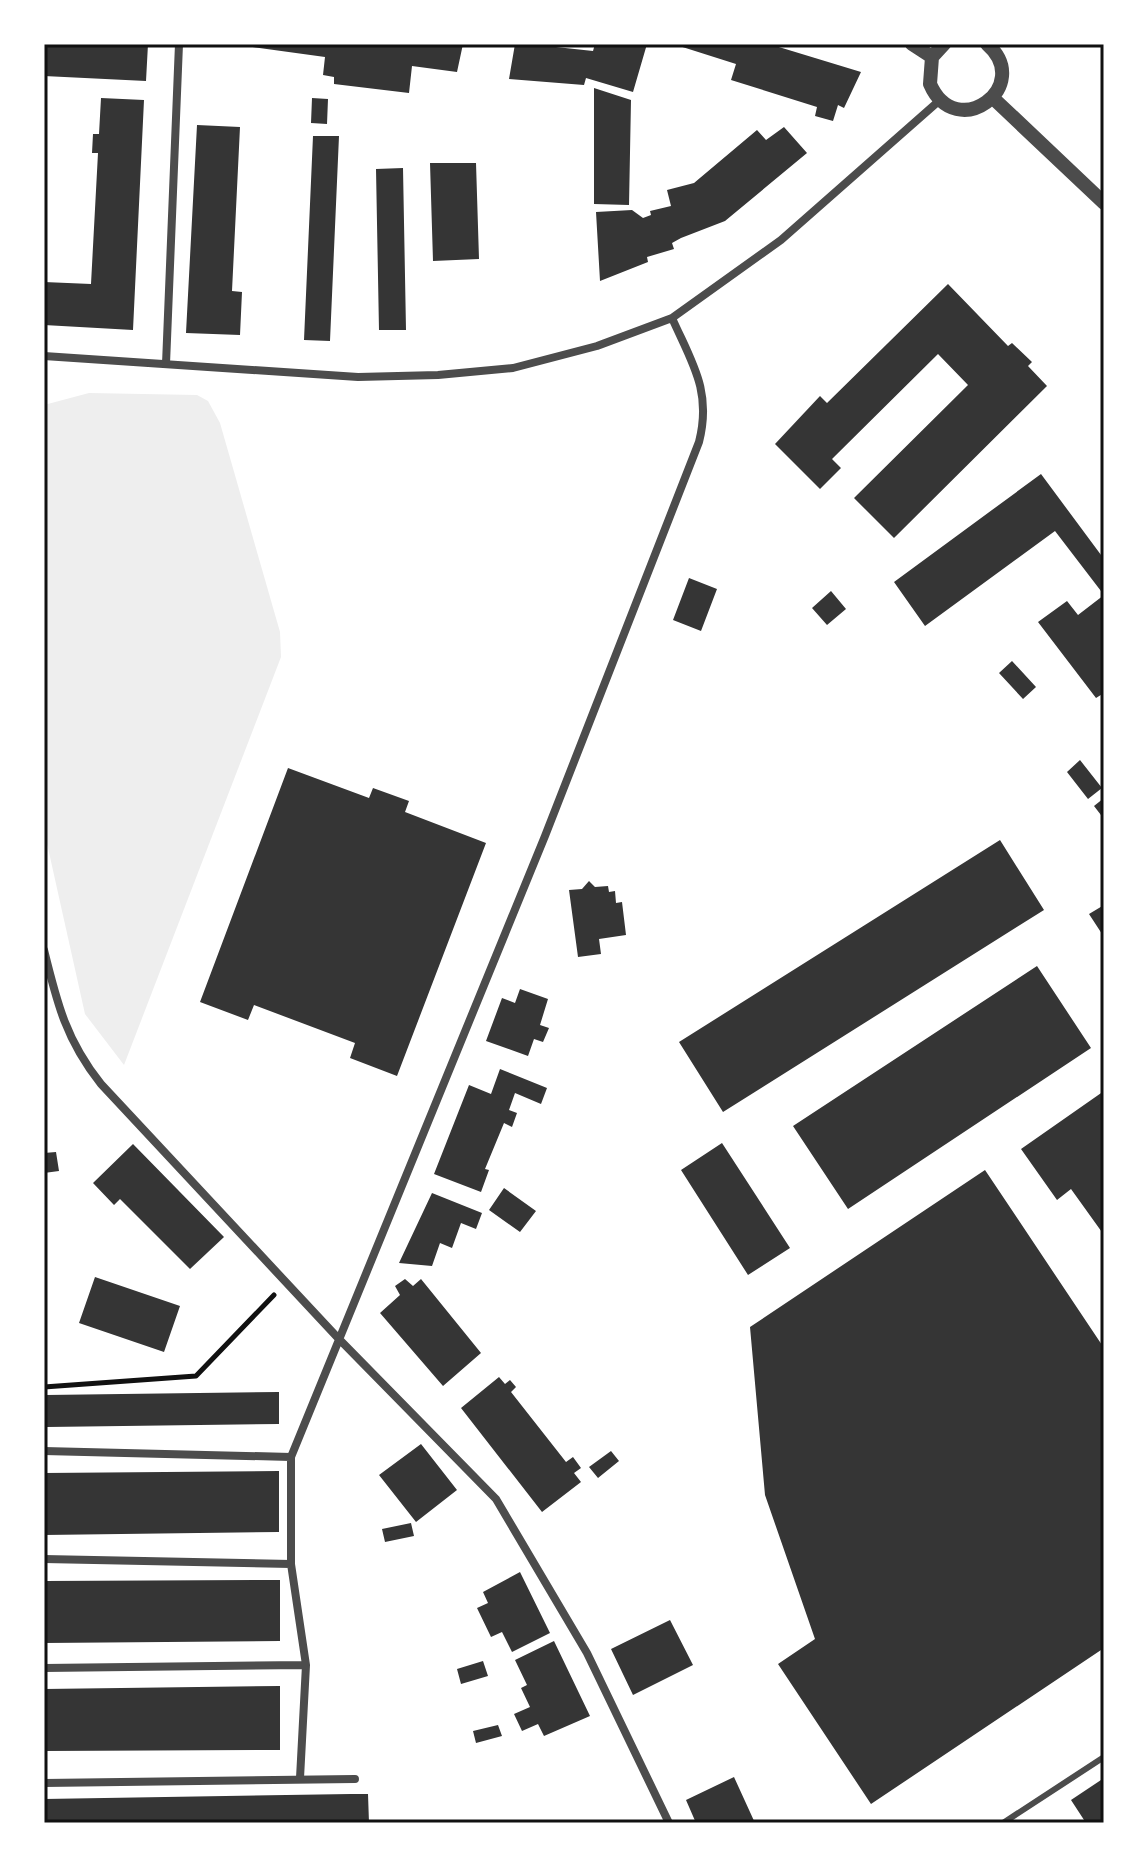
<svg xmlns="http://www.w3.org/2000/svg" width="1148" height="1867" font-family="'Roboto Serif',serif">
  <style>
    .green { fill: #eee }
    .building { fill: #353535 }
    .lines { fill: none; stroke-linecap: round; stroke-linejoin: round }
    .path { stroke: #111; stroke-width: 5 }
    .service { stroke: #4c4c4c; stroke-width: 6 }
    .minor { stroke: #4c4c4c; stroke-width: 8 }
    .tertiary { stroke: #4c4c4c; stroke-width: 14 }
    .neatline { fill: none; stroke: #111; stroke-width: 3 }
  </style>
  <rect width="100%" height="100%" fill="#fff"/>
  <path class="green" d="M89,393L197,395L208,401L220,423L280,632L281,657L124,1065L85,1014L44,830V405Z"/>
  <path class="building" d="M44,44H148L146,81L44,76Z
    M231,44H463L457,72L412,66L409,93L334,84V77L323,75L325,57Z
    M515,44H554L556,47L593,51L595,44H647L633,92L586,78L584,85L509,79Z
    M673,44H769L861,72L844,108L838,105L833,121L815,116L817,107L731,80L736,64Z
    M594,88L631,100L629,205L594,204Z
    M101,98L144,100L133,330L44,325V282L91,284L98,153H92L93,134H99Z
    M312,98L328,99L327,124L311,123Z
    M197,125L240,127L232,291L242,292L240,335L186,333Z
    M784,127L807,153L725,221L681,238L672,243L674,249L647,257L648,262L600,281L596,212L632,210L643,218L651,215L650,211L671,206L667,190L694,183L757,130L766,140Z
    M313,136H339L330,341L304,340Z
    M430,163H476L479,259L433,261Z
    M403,168L406,330H379L376,169Z
    M948,284L1008,346L1012,343L1032,362L1028,366L1047,386L894,538L854,498L968,385L938,354L832,459L841,468L820,489L775,444L820,396L827,403Z
    M1041,474L1104,559V595L1055,531L925,626L894,582Z
    M689,578L717,589L701,631L673,620Z
    M831,591L846,609L827,625L812,608Z
    M1104,595V693L1096,698L1038,622L1067,601L1078,615Z
    M1012,661L1036,687L1023,699L999,673Z
    M1080,760L1102,788L1088,799L1067,772Z
    M288,768L369,798L373,788L409,801L405,812L486,843L397,1076L350,1058L355,1043L254,1005L248,1020L200,1002Z
    M1104,798V819L1094,806Z
    M1000,840L1044,910L723,1112L679,1042Z
    M589,881L595,887L608,886L609,892L615,891L616,903L622,902L626,935L599,939L601,954L578,957L569,890L582,889Z
    M1104,905V937L1089,914Z
    M1037,966L1091,1048L848,1209L793,1126Z
    M520,989L548,999L540,1025L549,1028L543,1042L534,1039L528,1056L486,1041L502,998L515,1003Z
    M500,1069L547,1088L541,1104L515,1093L509,1110L517,1113L512,1127L504,1123L485,1169L489,1170L481,1192L434,1174L469,1085L491,1094Z
    M1104,1091V1235L1071,1189L1057,1200L1021,1149Z
    M722,1143L790,1248L748,1275L681,1170Z
    M133,1144L224,1237L190,1269L120,1199L114,1205L93,1183Z
    M56,1152L59,1171L44,1173V1153Z
    M985,1170L1104,1348V1648L871,1804L778,1664L815,1639L765,1495L750,1327Z
    M504,1188L536,1211L520,1232L489,1210Z
    M432,1193L482,1213L476,1229L461,1223L452,1248L440,1243L432,1266L399,1263Z
    M95,1277L180,1306L164,1352L79,1323Z
    M405,1279L413,1286L421,1279L481,1353L443,1386L380,1313L400,1295L395,1286Z
    M499,1377L505,1384L510,1380L516,1387L511,1392L566,1462L573,1457L581,1468L574,1473L581,1482L542,1512L461,1408Z
    M279,1392V1424L47,1427L46,1395Z
    M421,1444L457,1490L416,1522L379,1475Z
    M611,1451L619,1461L598,1478L589,1467Z
    M279,1471V1532L44,1535V1473Z
    M411,1523L414,1536L385,1542L382,1529Z
    M520,1572L550,1633L512,1652L502,1632L491,1637L477,1608L488,1603L483,1592Z
    M280,1580V1641L44,1643V1581Z
    M670,1620L693,1665L633,1695L611,1649Z
    M554,1641L590,1716L544,1736L538,1724L522,1731L514,1714L530,1707L521,1688L527,1685L515,1660Z
    M483,1661L488,1676L461,1684L457,1669Z
    M280,1686V1750L44,1751V1689Z
    M498,1725L502,1736L476,1743L473,1731Z
    M734,1777L755,1823H696L686,1800Z
    M1104,1778V1823H1086L1071,1800Z
    M351,1794H368L369,1823H44V1799Z"/>
  <g class="lines">
    <path class="path" d="M44,1387L196,1376L274,1295"/>
    <path class="service" d="M1003,1823L1104,1757"/>
    <path class="minor" d="M44,356L358,377L438,375L513,368L597,346L672,318L781,240L940,100
      M166,364L179,44
      M44,950C57,1003 66,1040 101,1084L338,1338L496,1499L587,1653L669,1823
      M44,1451L291,1457
      M44,1559L291,1564
      M44,1668L306,1665
      M300,1778L306,1665L291,1564V1457L545,836L699,442C712,391 692,363 672,318
      M44,1783L355,1779"/>
    <path class="tertiary" d="M912,44L932,57
      M944,44L932,57L930,84C956,144 1035,86 987,44
      M993,98L1104,203"/>
  </g>
  <rect width="1148" height="1867" fill="none" stroke="#ffffff" stroke-width="92"/>
  <rect x="46" y="46" width="1056" height="1775" class="neatline"/>
</svg>
